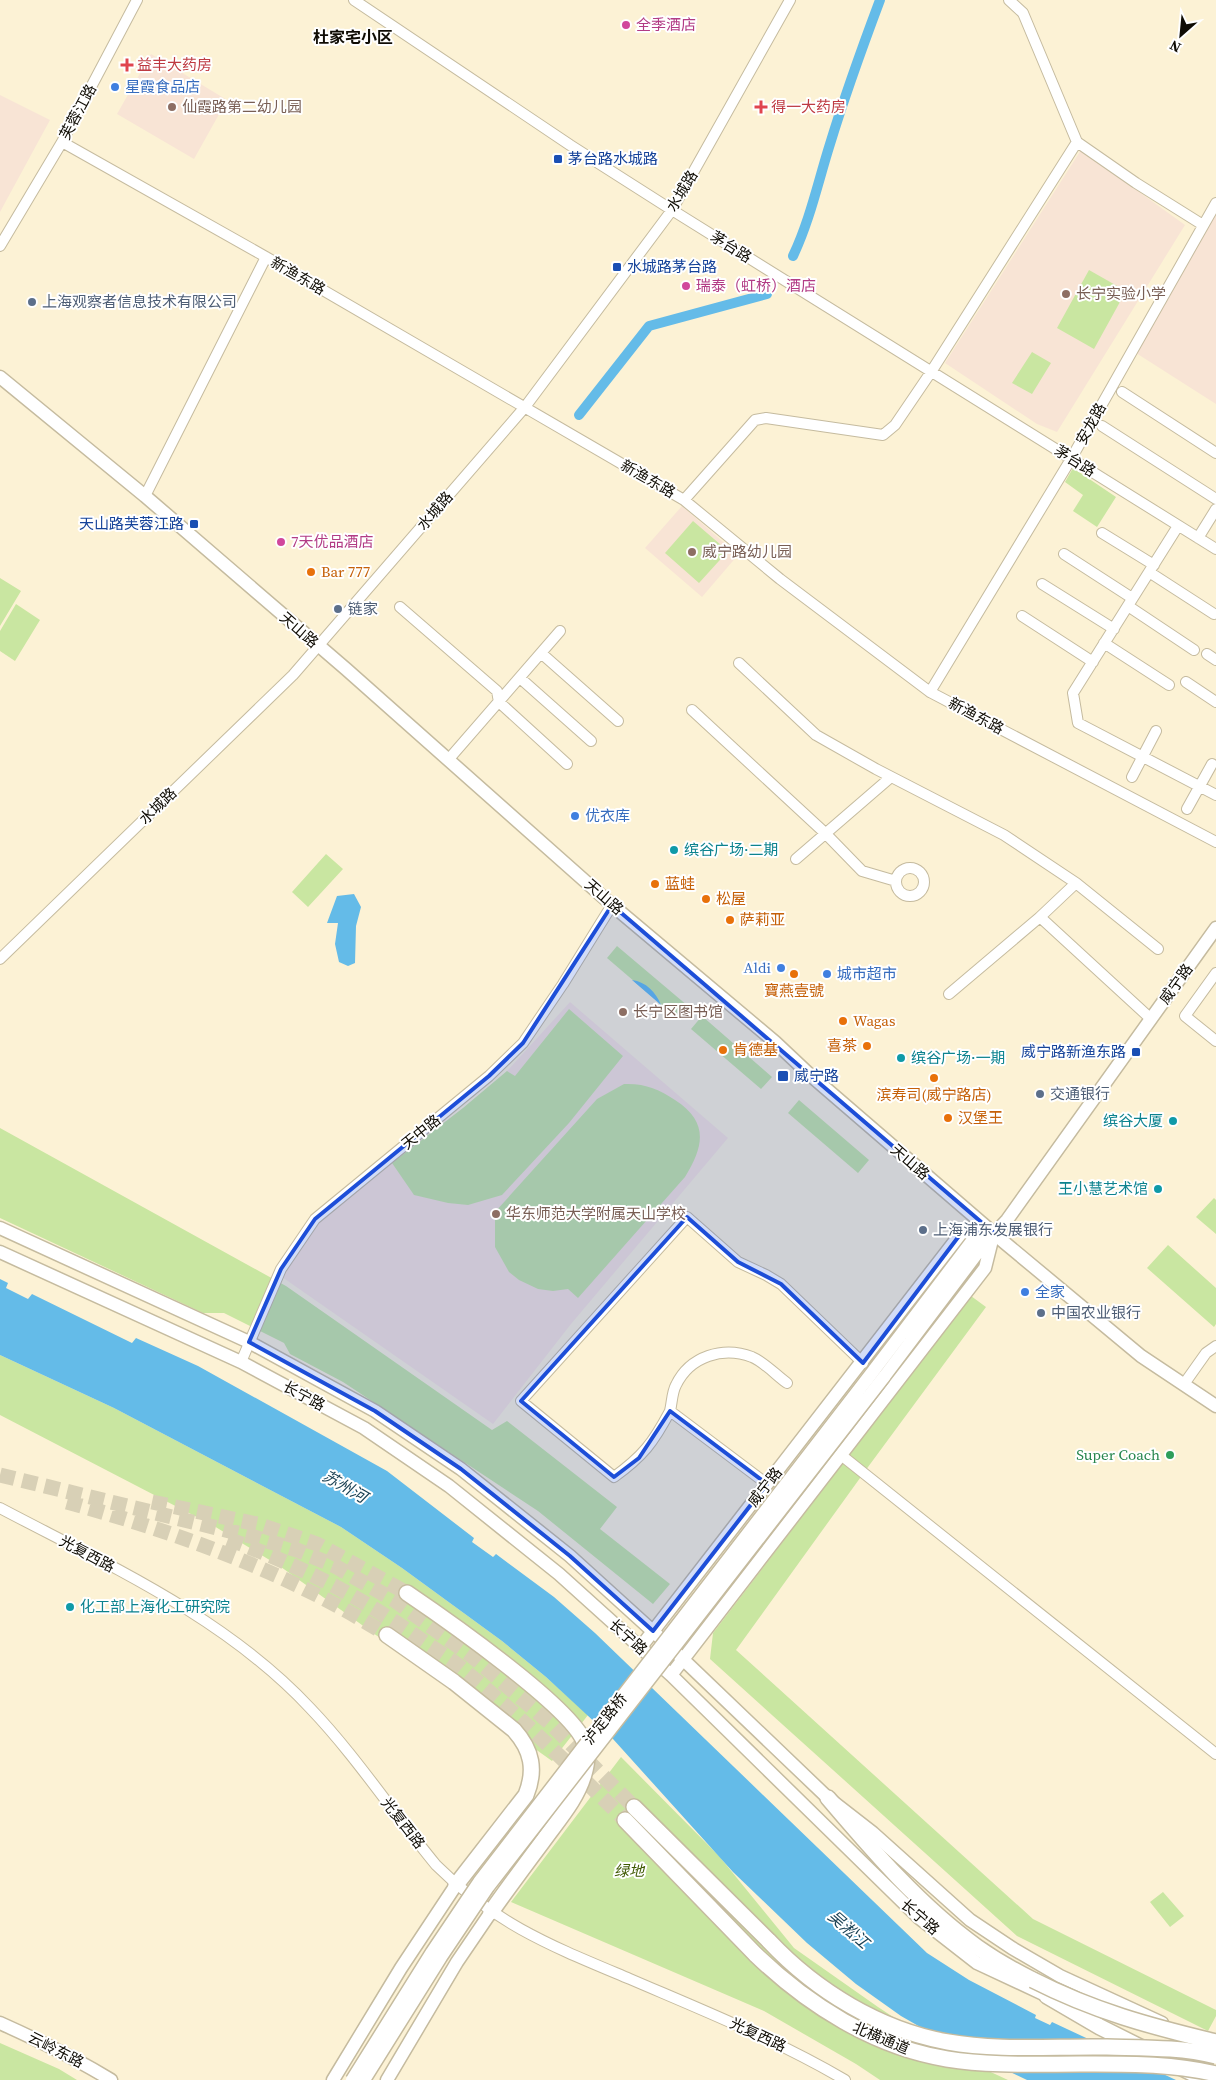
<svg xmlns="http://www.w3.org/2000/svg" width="1216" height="2080" font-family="'Source Serif 4','Noto Sans SC',serif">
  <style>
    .education { fill: #f8e4d5 }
    .green { fill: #c9e6a1 }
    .water { fill: #64bbe8 }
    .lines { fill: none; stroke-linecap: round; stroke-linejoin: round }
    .canal { stroke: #64bbe8; stroke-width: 10 }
    .highway-tunnel { stroke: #d8d0b6; stroke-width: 15; stroke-dasharray: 15 8; stroke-linecap: butt }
    .minor-casing { stroke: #c5bb9f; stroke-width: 12 }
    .major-casing { stroke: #c5bb9f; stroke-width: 15 }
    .highway-casing { stroke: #c5bb9f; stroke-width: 18 }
    .minor { stroke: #fff; stroke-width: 10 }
    .major { stroke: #fff; stroke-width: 12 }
    .highway { stroke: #fff; stroke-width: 15 }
    .major-bridge-casing { stroke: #c5bb9f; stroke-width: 15; stroke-linecap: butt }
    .highway-bridge-casing { stroke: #c5bb9f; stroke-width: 18; stroke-linecap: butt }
    .major-bridge { stroke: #fff; stroke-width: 12 }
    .highway-bridge { stroke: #fff; stroke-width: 15 }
    .marked { fill: #1d4ed8; fill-opacity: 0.2; stroke: #1d4ed8; stroke-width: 4; stroke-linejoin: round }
    .hotel-dot { fill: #d1479c; stroke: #fff; stroke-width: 2 }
    .health-dot { fill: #e0444e; stroke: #fff; stroke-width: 2 }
    .shop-dot { fill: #3f7fe0; stroke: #fff; stroke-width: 2 }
    .education-dot { fill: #8d6e63; stroke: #fff; stroke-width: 2 }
    .transit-dot { fill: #1a4fb4; stroke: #fff; stroke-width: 2 }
    .service-dot { fill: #5c6f8a; stroke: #fff; stroke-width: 2 }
    .food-dot { fill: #e8710a; stroke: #fff; stroke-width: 2 }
    .culture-dot { fill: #0f9aa8; stroke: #fff; stroke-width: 2 }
    .leisure-dot { fill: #2e9e5b; stroke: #fff; stroke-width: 2 }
    .labels { text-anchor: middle; stroke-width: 4; stroke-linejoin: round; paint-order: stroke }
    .hotel-label { font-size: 15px; fill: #b23c85; stroke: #fff; text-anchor: start }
    .health-label { font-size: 15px; fill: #be3a42; stroke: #fff; text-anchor: start }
    .shop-label { font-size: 15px; fill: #366cbe; stroke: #fff; text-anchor: start }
    .education-label { font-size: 15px; fill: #785e54; stroke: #fff; text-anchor: start }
    .street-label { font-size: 15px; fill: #0f0c04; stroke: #fff }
    .transit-label { font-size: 15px; fill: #164399; stroke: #fff; text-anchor: start }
    .service-label { font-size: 15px; fill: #4e5e75; stroke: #fff; text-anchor: start }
    .food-label { font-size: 15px; fill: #c56008; stroke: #fff; text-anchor: start }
    .culture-label { font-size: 15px; fill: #0d838f; stroke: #fff; text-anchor: start }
    .leisure-label { font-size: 15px; fill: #27864d; stroke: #fff; text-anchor: end }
    .park-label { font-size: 15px; font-style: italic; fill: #3f5902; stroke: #fff }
    .neighbourhood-label { font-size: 16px; font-weight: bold; fill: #0f0c04; stroke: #fff }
    .water-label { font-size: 16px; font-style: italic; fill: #1a4154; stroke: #fff }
  </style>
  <rect width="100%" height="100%" fill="#fcf2d5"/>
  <path class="education" d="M151,54L227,100L194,159L117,114Z
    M0,95L50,120L0,212Z
    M1081,150L1185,225L1057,432L1037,424L945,363Z
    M1216,211V404L1136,353Z
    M682,506L738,555L702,597L645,548Z
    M570,1002L728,1138L571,1324L493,1424L282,1277L313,1228L342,1201L463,1108L507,1071Z"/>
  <path class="green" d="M1089,270L1126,291L1094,349L1057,328Z
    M1032,352L1051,363L1032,394L1012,383Z
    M1073,468L1116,497L1097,527L1073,511L1083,495L1065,482Z
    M693,521L728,551L699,583L665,553Z
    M0,578L21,591L0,626Z
    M16,604L40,620L15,661L0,651V631Z
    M326,854L343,869L308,907L292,892Z
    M617,946L688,1006L677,1018L607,958Z
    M569,1009L623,1056L569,1123L502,1195L468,1205L448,1203L414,1195L392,1163L463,1108L507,1071L515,1076Z
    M702,1016L772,1077L761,1089L691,1029Z
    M624,1084C644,1083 659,1089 675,1100C709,1122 704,1146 685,1177L578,1298L568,1289L553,1291L538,1289L519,1280L509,1272L495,1247V1212L597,1099Z
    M799,1100L869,1160L858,1173L788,1113Z
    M0,1128L286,1286L492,1430L507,1421L617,1507L600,1529L670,1584L653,1604L538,1511L343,1382L290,1354L284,1343L224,1313H203L0,1218Z
    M1214,1198L1216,1200V1234L1196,1217Z
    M1168,1245L1216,1288V1324L1214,1327L1147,1268Z
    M971,1296L986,1307L868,1467L736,1650L1033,1919L1216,2010V2016L1208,2031L1017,1936L710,1659L713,1633Z
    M0,1355L114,1408L341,1527L402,1568L502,1641L546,1677L588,1715L552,1761L281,1567L214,1526L0,1415Z
    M621,1757L719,1856L794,1948L878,2007L943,2050L1008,2080H880L856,2064L764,2011L511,1902Z
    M1163,1892L1184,1916L1170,1927L1150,1902Z
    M0,2043L59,2069L77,2080H0Z"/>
  <path class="water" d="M354,894L361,907L356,926L355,963L348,966L339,962L335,944L338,923H327L337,896Z
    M632,980C646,982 656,992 661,1005Z
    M0,1279L8,1283L6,1288L28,1299L32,1294L132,1343L136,1338L198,1366L387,1471L474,1538L472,1542L493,1557L496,1554L554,1597L595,1633L927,1953L969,1980L1036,2015L1035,2018L1050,2025L1052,2022L1176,2080H1027L936,2036L901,2016L856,1984L807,1943L733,1872L613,1739L546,1677L502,1641L402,1568L341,1527L114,1408L0,1355Z"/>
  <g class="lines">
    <path class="canal" d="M793,256C810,220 818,182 830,144C845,95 862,48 880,0
      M579,415L649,326L767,294"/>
    <path class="highway-tunnel" d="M0,1475L254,1537L297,1550L335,1566L394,1600L473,1657L550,1723L634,1807
      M67,1502C179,1533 288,1572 387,1635
      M152,1502L257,1524L317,1544L407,1593
      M228,1539C299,1565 361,1597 423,1641C437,1651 453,1660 466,1672C522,1718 573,1769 625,1820"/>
    <defs>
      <path id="minor" d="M354,0L570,145L672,210L1216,549
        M1009,0L1023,13L1077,142L1136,183L1203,225
        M62,142L266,257L684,500L780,579L930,692L1216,842
        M0,246L62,142L137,0
        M1122,392L1216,453
        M1102,426L1216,499
        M145,496L266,257
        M684,500L755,420L766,418L883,435L895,425L931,372L1077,142
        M1178,526L1073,693L1078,723L1216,795
        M1102,533L1154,565
        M1198,538L1216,509
        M1064,554L1132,598
        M1149,572L1214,614
        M1042,584L1114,629
        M1128,606L1194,650
        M400,607L497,691L499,702L567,764
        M1022,616L1093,662
        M1104,643L1169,685
        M541,653L618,721
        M1207,654L1216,660
        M739,663L816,735L876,769L1004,835L1076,883
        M520,678L591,741
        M1186,682L1216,702
        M930,692L1071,459L1216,203
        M692,710L825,833L862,871L896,881
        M448,760L560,631
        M1132,777L1156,731
        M1187,809L1212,764
        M796,859L891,777
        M896 882a14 14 0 1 1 28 0a14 14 0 1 1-28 0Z
        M0,959L293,675L525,407L672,210L790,0
        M1216,973L1185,1016L1216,1041
        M949,994L1040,917
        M1151,1019L1040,917L1076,883L1158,949
        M241,1362L281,1269L315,1219L489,1076L523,1043L563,984L612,905
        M1184,1384L1206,1353L1216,1346
        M670,1411C672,1403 672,1392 676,1385C690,1356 723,1346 752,1357C764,1362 776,1375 787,1383
        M841,1455L1216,1754
        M767,1484L670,1411C653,1443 643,1456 614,1477L521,1401L687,1217L738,1262L766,1275L781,1284L863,1363
        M0,1508C108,1565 225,1617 310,1708C356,1756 393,1813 436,1865C496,1925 554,1947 630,1979C702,2010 777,2040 845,2080"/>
      <path id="major" d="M0,377L145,496L346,669L612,905L775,1042L809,1074L1005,1243L1141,1356L1216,1406
        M0,1228L249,1342L375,1411L461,1469L570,1556L668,1645L828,1798L873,1833L970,1920L1012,1948L1060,1976L1162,2023
        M0,1252L241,1362L364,1428L449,1486L559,1574L671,1675L918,1917L977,1963L1054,1999
        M874,1370L972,1241L987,1236
        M884,1377L982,1247L1007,1220L1216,928
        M640,1648L962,1232L994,1233
        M671,1675L985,1268L993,1236
        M0,2023C38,2040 75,2058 111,2080
        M1165,2051L1201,2068
        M333,2080L401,1968L456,1885
        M387,2080L457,1962L491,1912"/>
      <path id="highway" d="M407,1593C441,1616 575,1709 585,1744C588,1753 587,1764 584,1774C577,1799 558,1820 543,1841C525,1865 508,1888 491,1912
        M387,1635L454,1682L514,1730C532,1750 536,1770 526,1795L456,1885
        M828,1798C873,1851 920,1906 977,1947C994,1959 1013,1970 1033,1980
        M634,1807L769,1941
        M625,1820L756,1955
        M1047,1996L1100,2027L1206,2080"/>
    </defs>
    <use href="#minor" class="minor-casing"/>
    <use href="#major" class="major-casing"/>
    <use href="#highway" class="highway-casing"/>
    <use href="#minor" class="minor"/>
    <use href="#major" class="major"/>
    <use href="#highway" class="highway"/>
    <defs>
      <path id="major-bridge" d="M352,2080L432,1952L479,1882L874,1370
        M364,2080L441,1957L488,1887L884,1377"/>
      <path id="highway-bridge" d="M769,1941C816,1991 880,2030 948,2042C997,2051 1056,2046 1107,2047C1143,2048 1180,2047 1216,2056
        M756,1955C808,2005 874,2047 947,2059C990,2066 1036,2064 1080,2064C1125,2064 1172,2063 1216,2074
        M1033,1980C1094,2011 1149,2026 1216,2042"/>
    </defs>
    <use href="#major-bridge" class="major-bridge-casing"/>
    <use href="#highway-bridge" class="highway-bridge-casing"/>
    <use href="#major-bridge" class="major-bridge"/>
    <use href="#highway-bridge" class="highway-bridge"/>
  </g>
  <path class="marked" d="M612,905L994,1233L962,1232L863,1363L781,1284L738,1262L687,1217L521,1401L614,1477L639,1458L670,1411L767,1484L653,1631L570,1556L461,1469L375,1411L249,1342L281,1269L315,1219L489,1076L523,1043Z"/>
  <g class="hotel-dot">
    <circle cx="626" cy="25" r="5"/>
    <circle cx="686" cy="286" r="5"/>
    <circle cx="281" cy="542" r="5"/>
  </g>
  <g class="health-dot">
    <path d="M124.5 57.5h5v5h5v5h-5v5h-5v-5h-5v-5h5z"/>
    <path d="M758.5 99.5h5v5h5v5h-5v5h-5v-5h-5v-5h5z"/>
  </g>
  <g class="shop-dot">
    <circle cx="115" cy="87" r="5"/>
    <circle cx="575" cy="816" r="5"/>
    <circle cx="781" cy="968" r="5"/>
    <circle cx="827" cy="974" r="5"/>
    <circle cx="1025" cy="1292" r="5"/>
  </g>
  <g class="education-dot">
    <circle cx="172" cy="107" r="5"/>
    <circle cx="1066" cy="294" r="5"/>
    <circle cx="692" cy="552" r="5"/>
    <circle cx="623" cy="1012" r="5"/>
    <circle cx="496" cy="1214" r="5"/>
  </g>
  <g class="transit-dot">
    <rect x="553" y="154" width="10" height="10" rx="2.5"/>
    <rect x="612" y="262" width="10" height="10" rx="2.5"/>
    <rect x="189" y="519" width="10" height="10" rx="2.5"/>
    <rect x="1131" y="1047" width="10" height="10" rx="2.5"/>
    <rect x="777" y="1070" width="12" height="12" rx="2.5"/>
  </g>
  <g class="service-dot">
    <circle cx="32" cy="302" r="5"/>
    <circle cx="338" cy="609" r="5"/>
    <circle cx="1040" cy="1094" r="5"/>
    <circle cx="923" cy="1230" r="5"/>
    <circle cx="1041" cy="1313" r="5"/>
  </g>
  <g class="food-dot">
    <circle cx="311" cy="572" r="5"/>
    <circle cx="655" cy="884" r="5"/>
    <circle cx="706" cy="899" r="5"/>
    <circle cx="730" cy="920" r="5"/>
    <circle cx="794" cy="974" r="5"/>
    <circle cx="843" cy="1021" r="5"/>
    <circle cx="867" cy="1046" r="5"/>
    <circle cx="723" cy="1050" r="5"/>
    <circle cx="934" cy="1078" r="5"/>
    <circle cx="948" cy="1118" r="5"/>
  </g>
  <g class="culture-dot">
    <circle cx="674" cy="850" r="5"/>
    <circle cx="901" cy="1058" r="5"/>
    <circle cx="1173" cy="1121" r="5"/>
    <circle cx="1158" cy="1189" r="5"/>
    <circle cx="70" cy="1607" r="5"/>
  </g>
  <circle class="leisure-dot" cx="1170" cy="1455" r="5"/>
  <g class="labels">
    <g class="hotel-label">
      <text x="636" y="30">全季酒店</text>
      <text x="696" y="291">瑞泰（虹桥）酒店</text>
      <text x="291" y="547">7天优品酒店</text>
    </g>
    <g class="health-label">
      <text x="137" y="70">益丰大药房</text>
      <text x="771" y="112">得一大药房</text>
    </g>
    <g class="shop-label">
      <text x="125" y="92">星霞食品店</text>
      <text x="585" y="821">优衣库</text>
      <text x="771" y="973" text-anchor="end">Aldi</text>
      <text x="837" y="979">城市超市</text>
      <text x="1035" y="1297">全家</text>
    </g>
    <g class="education-label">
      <text x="182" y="112">仙霞路第二幼儿园</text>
      <text x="1076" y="299">长宁实验小学</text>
      <text x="702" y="557">威宁路幼儿园</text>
      <text x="633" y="1017">长宁区图书馆</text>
      <text x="506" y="1219">华东师范大学附属天山学校</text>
    </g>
    <g class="street-label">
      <text transform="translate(78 112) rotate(-62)" y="5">芙蓉江路</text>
      <text transform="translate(682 191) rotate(-59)" y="5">水城路</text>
      <text transform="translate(731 247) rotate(32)" y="5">茅台路</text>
      <text transform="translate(298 276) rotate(30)" y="5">新渔东路</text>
      <text transform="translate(1091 424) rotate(-61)" y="5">安龙路</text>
      <text transform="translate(1075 461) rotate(32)" y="5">茅台路</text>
      <text transform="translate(648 479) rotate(30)" y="5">新渔东路</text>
      <text transform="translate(435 511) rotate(-49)" y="5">水城路</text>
      <text transform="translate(299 630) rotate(41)" y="5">天山路</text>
      <text transform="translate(976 716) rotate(28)" y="5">新渔东路</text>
      <text transform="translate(158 806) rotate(-44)" y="5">水城路</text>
      <text transform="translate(604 897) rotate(41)" y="5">天山路</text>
      <text transform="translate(1176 984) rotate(-54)" y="5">威宁路</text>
      <text transform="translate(421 1132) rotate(-39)" y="5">天中路</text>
      <text transform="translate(910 1162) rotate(41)" y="5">天山路</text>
      <text transform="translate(304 1396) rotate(28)" y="5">长宁路</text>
      <text transform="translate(765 1487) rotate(-52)" y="5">威宁路</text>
      <text transform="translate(87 1554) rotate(28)" y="5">光复西路</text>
      <text transform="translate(628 1637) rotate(42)" y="5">长宁路</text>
      <text transform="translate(605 1719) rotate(-52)" y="5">泸定路桥</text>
      <text transform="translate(403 1823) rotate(52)" y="5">光复西路</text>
      <text transform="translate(920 1917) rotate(41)" y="5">长宁路</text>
      <text transform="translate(758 2035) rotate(25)" y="5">光复西路</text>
      <text transform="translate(881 2038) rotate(23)" y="5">北横通道</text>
      <text transform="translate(56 2050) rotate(27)" y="5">云岭东路</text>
    </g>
    <g class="transit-label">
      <text x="568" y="164">茅台路水城路</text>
      <text x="627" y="272">水城路茅台路</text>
      <text x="184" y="529" text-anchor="end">天山路芙蓉江路</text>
      <text x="1126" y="1057" text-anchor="end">威宁路新渔东路</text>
      <text x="794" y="1081">威宁路</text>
    </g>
    <g class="service-label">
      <text x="42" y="307">上海观察者信息技术有限公司</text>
      <text x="348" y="614">链家</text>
      <text x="1050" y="1099">交通银行</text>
      <text x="933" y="1235">上海浦东发展银行</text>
      <text x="1051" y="1318">中国农业银行</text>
    </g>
    <g class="food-label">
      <text x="321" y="577">Bar 777</text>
      <text x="665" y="889">蓝蛙</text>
      <text x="716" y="904">松屋</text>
      <text x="740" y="925">萨莉亚</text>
      <text x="794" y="996" text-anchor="middle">寶燕壹號</text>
      <text x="853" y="1026">Wagas</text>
      <text x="857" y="1051" text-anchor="end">喜茶</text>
      <text x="733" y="1055">肯德基</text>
      <text x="934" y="1100" text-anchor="middle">滨寿司(威宁路店)</text>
      <text x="958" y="1123">汉堡王</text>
    </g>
    <g class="culture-label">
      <text x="684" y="855">缤谷广场·二期</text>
      <text x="911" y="1063">缤谷广场·一期</text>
      <text x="1163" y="1126" text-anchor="end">缤谷大厦</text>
      <text x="1148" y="1194" text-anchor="end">王小慧艺术馆</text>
      <text x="80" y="1612">化工部上海化工研究院</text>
    </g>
    <g class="leisure-label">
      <text x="1160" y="1460">Super Coach</text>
    </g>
    <g class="park-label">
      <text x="629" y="1876">绿地</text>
    </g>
    <g class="neighbourhood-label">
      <text x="353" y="43">杜家宅小区</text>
    </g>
    <g class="water-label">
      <text transform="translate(345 1486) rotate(30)" y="6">苏州河</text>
      <text transform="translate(849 1929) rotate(41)" y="6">吴淞江</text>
    </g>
  </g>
  <g transform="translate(1181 35) rotate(207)" stroke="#ffffff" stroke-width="4" paint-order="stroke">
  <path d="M0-4L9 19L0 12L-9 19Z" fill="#0f0c04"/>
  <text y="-8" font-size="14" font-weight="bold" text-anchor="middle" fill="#0f0c04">N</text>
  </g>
</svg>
